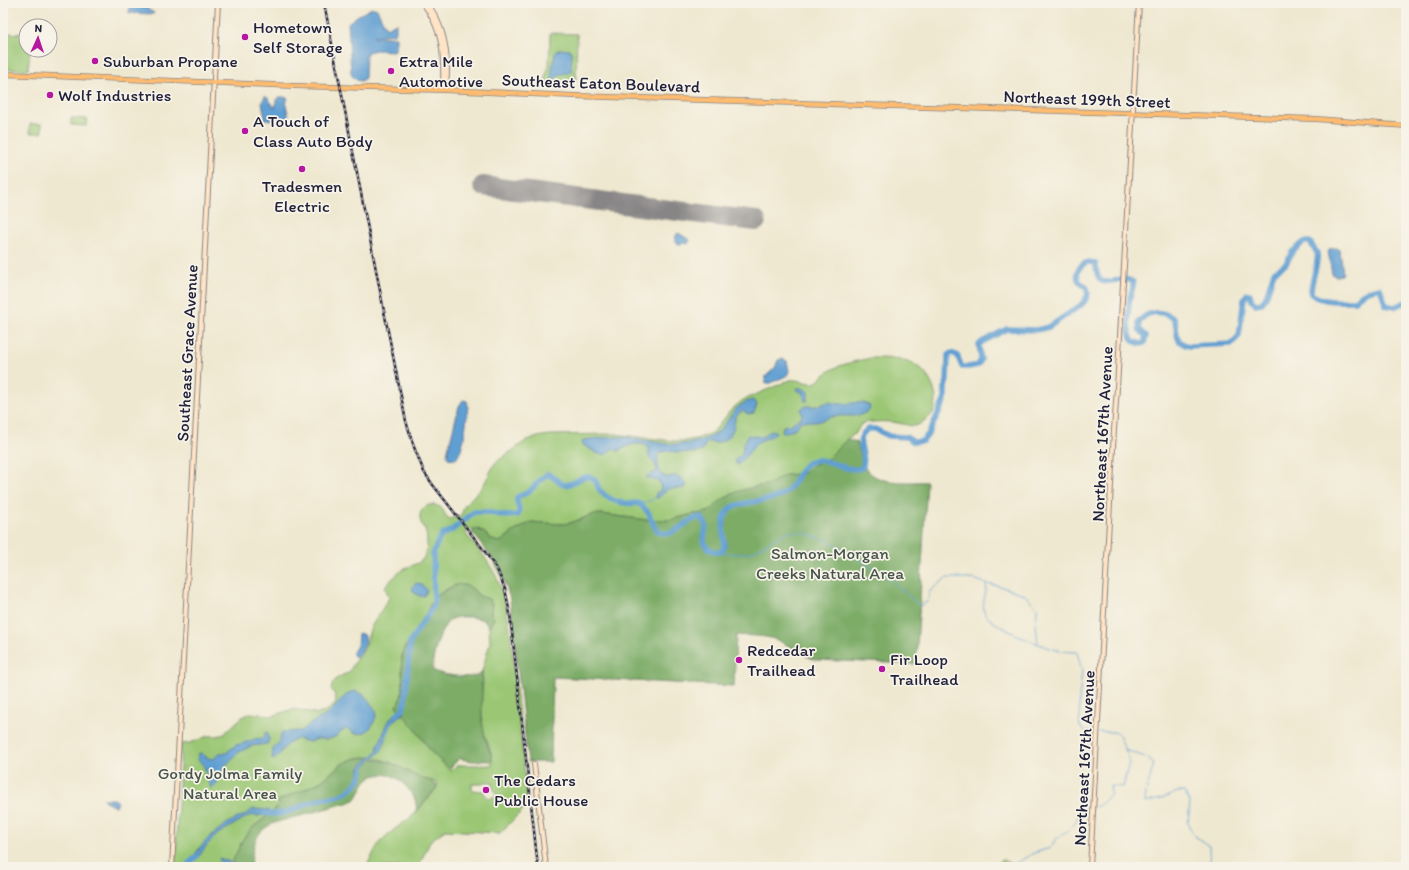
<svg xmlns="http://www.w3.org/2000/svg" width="1409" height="870" font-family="Itim,sans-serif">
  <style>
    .green { fill: #9bc775; stroke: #5e7458; fill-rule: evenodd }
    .forest { fill: #7cac66; stroke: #4f6750 }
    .water { fill: #619fd2; stroke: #426086 }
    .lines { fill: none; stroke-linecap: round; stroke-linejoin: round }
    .stream { stroke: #619fd2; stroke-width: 1 }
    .river { stroke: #619fd2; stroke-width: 5.5 }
    .runway { stroke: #888586; stroke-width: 20 }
    .secondary-casing { stroke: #888586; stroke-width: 6 }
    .primary-casing { stroke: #888586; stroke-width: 6 }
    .secondary { stroke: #ffe4c6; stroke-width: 4 }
    .primary { stroke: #febc71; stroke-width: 4.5 }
    .rail-casing { stroke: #22223b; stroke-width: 2.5 }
    .rail { stroke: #f7f3e8; stroke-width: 1; stroke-dasharray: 3; stroke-linecap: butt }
    .poi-dot { fill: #b5179e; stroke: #f7f3e8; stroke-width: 1.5 }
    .labels { text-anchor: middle; stroke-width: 3.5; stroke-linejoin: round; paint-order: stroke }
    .poi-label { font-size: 17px; fill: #22223b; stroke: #f7f3e8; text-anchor: start }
    .street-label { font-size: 17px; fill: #22223b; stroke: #f7f3e8 }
    .park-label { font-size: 17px; fill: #46544c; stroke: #f7f3e8 }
  </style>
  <rect width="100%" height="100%" fill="#f7f3e8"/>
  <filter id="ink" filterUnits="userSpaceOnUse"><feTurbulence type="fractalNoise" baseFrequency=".025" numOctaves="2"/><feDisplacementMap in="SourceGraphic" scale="8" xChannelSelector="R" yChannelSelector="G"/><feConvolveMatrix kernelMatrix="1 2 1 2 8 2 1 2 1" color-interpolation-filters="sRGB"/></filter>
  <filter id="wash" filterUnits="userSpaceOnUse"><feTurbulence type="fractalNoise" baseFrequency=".012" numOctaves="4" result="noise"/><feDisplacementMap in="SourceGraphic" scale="16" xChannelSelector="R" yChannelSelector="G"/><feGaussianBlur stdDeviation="0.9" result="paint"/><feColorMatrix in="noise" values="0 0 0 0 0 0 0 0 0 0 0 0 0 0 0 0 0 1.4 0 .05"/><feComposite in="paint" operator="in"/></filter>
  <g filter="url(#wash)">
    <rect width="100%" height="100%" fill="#efe8d0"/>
    <path class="green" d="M3,33L26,34V50H30L28,70L3,69Z
      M550,33L577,34L576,79L566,89L545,88L546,74L549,67Z
      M71,118L87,119L86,126L71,125Z
      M30,124H42V133H30Z
      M871,358C884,358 901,358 913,364C928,371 939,392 935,408C934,415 924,421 918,425C913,427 908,425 903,424C890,421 877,421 864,423L861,424L856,433L847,439L831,456L824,461L811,466L802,474L785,475L770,484L750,488L736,492L720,501L710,511L704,513L693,514L670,520H647L601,514L592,515L570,523L562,524L531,522L513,532L500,542C485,541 484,522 467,531L466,534C474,544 483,553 489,564C502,583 506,606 510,629L528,805L500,833L445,830L431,840L418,867H366L379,843L387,835L415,814L432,794L437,787V783C431,780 423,780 417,777C394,763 368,748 342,764C334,769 328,776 321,781C309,790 292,795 278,801L279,805L272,812L252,828L243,839L230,867H175L181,744L190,743L208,736H217L224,734L242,717L251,713L272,716L293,709L318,714C332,709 342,703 331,689L333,683L337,678L349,672L357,658L364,649L371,627L389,598L385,587C389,581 399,572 405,568C410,566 418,564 422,560C428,553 428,538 425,530C424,526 420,523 420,519C419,508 428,502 438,506C445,508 443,516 450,519L461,515L465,505L483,486L495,463L527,440L542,436L551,435L615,434L672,441H685L699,438L713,432L732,409L743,400L790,380C800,379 806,384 815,383C820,380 823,375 828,372C839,364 857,361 871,358ZM455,585H465L473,589L480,596L489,599L492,604L491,613L494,619L489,627L490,643L482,671L483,680L481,702L483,730L492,755V765H458L451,770L432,753L416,730L397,706C408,690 400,672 402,654C403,647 408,644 412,639C423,626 425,608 437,596C442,591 449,588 455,585ZM483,782H493V788L497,795L488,799L483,791L472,790V784H483Z
      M1001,859L1017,867H999Z"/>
    <path class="forest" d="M847,439L856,442C860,449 860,456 863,463C873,487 906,481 927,482L916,664L816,660C801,655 791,646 777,640C765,635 750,636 736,635L734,686L553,677L551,762H528L510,599C503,572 489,553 472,532L473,529C487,529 487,541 500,542L513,532L531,522L562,524L570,523L592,515L601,514L647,520H670L693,514L704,513L710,511L720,501L736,492L750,488L770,484L785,475L802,474L811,466L827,459Z
      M459,584L470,587L480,596L489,599L492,604L491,613L494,619L489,627C485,619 479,618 470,617C465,617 457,616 452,619C441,624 431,658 433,670C439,675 470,679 478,675C480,674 480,673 482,671V721L485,737L492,758V761C481,760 470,763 460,758L449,769L432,753L416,730L396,706C409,689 398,671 403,652C405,644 415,635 420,627C432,610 425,601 448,589C452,587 455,585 459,584Z
      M364,757L389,762L402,768L418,777L432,781L437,787L415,814C416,811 417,807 416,804C416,796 401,779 393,776C387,774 376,774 371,777C363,781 361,793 355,800C346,804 337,805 328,808C320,810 312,813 304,815C267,824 253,825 251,867H230L243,839L252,828L272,812L279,805L278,801L320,782L342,764L353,759Z"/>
    <path class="water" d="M129,3H148V10L153,12L154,14L129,13Z
      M372,8H375L377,9L386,28L396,23V32L394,34L373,36V37H396V48L394,51L377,50L368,52L366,55L365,78L362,81C356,81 353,78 351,73L348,23L357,16Z
      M559,49L570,50L572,53L571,72L558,75L555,78V83L553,84C549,75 554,63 555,53Z
      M265,96L269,99L273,106L275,107C277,98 277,95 288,98C283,108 291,112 287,119L284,121L265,119L262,102Z
      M678,233L690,240L688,244L686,243L678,244L676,242L675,237Z
      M1336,248L1340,251L1343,273L1342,275C1338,276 1335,277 1332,274L1328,252L1330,249Z
      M782,359L787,361L789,371L788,375L771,383H766L765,377L775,368L778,360Z
      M803,388L808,392V397L807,401H805L802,392L797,391V388Z
      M463,400L467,401L468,405C467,417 464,451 456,459L448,458L447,455L448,449L459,406Z
      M753,400L757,404L754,413L748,414L743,411C731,416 737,426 730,435C727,438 721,443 716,443C713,443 710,441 707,443C704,444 704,448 703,451L692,453L665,451L658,454C658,461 657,475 666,477C670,478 668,476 672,476C679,475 685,480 687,486L685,488L668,489L658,498H656L655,497L656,493L661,490L660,482L646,477L657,471L655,464L649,458L648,447C636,440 629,446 618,451L613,448L605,455L596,453L582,444L583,440C599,438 615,436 632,438C655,441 670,448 695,442C703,440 712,437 718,432C730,421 734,403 753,400Z
      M829,402C833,403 838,404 842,404C852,404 860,400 869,405L870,409C860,419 849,415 837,416C829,416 822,422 815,422C809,422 806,419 800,422C796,429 790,433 782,432L783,426L789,425L801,418L802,415L801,409C807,404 810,407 816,406C821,406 824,403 829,402Z
      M772,430L776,432L774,435L758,442L739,464H736L735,459C744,454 742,454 743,445C744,442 747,438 748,435L762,437Z
      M416,583C421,583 425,587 427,591L424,596H419L412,590L413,587Z
      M360,633L365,636C366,645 362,652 355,657L353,655V652L357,646L358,634Z
      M355,691L364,695L377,712C375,723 368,737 354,733C351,732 348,729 346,728L335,737L328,739H317L310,742C306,742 302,739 297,739C288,740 281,753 275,759L273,760L272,759L273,749L279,742L282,732L301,731L313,722L328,714L348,693Z
      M404,710L402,715C390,718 387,739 382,749C378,756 368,760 365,767C362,772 363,777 362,782C359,778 358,773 360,768C363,761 372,758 376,752C378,749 377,746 379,743C386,731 387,713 404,710Z
      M266,732L268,733L269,740L267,744L251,746L238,753L224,767L219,775L217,783L213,788H211C206,779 208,767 198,760V754L201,753L208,758L214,759L219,753H226L236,745L244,743L255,739L264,738L265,733Z
      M103,799H114L117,801L118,803L116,806L111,805Z
      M253,809L269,810L270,811V814L257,816L253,815L245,818L218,834L207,845L197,859L190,864C198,846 212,834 228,823C236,818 246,816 253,809Z
      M220,858L234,864L236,867H224L219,860Z"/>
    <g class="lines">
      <path class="stream" d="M638,503L650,501L655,498
        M721,552L736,554L752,552L786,532H802L838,545L893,582L920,606L927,602L930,591L946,578H961L977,580L986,584C988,593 980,605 985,614C993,626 1036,644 1050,648C1059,651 1068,652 1077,652L1082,671L1079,699L1080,727L1086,732H1095
        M987,584L999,586L1024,594L1037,608L1036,627L1038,643
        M1099,732H1114L1119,735L1125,750L1148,758L1154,763C1151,777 1145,790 1145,803L1164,798L1177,792H1184L1190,802L1188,823L1194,836L1209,845L1210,867
        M1095,807L1101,804L1111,794L1110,786L1123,787L1129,763V758L1125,750
        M1014,864L1034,853L1050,848L1056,839L1069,830L1076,822L1078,816L1092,808"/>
      <path class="river" d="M397,714L403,709L405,702L410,642L434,605L433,554L438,541L442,535L452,530L474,512H486L506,516L518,515C522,509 515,503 517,497L529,492L540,480L548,474L564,485C575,485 580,475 590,477C597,479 596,484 599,489C607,501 624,505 638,503C642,506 647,510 649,514C652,520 653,527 658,531C673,541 685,518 701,517L706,525C706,533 700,543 709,549C713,551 717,552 721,552L724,547C725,532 719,522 730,508C747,499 770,504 786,492C798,483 798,462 817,460C830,459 847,473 862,468C869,452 851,441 868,429H875L889,436L906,437L914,442L923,441L929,433L945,399V387L947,381L948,355L951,353L957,355L962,367H969L978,365L981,360L979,345L982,342L1007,329L1036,330L1049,327L1081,305L1085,301L1088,294L1087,288C1084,285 1079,283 1078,279C1075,268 1086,258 1096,264C1097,298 1117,271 1133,282C1134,288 1131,292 1130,297C1128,311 1125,329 1133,341L1141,344L1144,343L1146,336L1139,329V322C1147,310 1163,310 1174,319C1179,330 1172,342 1189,346L1231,344L1239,336L1244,299L1247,294H1250L1252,301L1256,304L1262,303L1266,297L1274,272L1286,264L1292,252L1304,242H1310C1312,246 1315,249 1317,253C1320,261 1310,282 1311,294C1324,303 1340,301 1355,301C1362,292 1369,290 1380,288L1386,305L1394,307L1406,302
        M264,813C286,817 295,808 314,801C325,797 337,798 347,792C354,788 360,779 362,772
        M188,867L189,863L196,857"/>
      <path class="runway" d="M483,186L756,221"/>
    </g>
  </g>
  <g filter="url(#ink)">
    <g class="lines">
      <defs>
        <path id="secondary" d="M423,3C443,30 444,53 443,85L444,89
          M427,3C442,23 447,44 447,68C447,76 447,83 445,90
          M534,764L546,867
          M172,867L218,3
          M1090,867L1114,430L1117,388L1139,3"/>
        <path id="primary" d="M3,74L295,86L445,90L575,96L1316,119L1406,126"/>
      </defs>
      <use href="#secondary" class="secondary-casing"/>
      <use href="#primary" class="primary-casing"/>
      <use href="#secondary" class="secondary"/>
      <use href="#primary" class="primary"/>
      <defs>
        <path id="rail" d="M324,3L383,306L406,421L414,447L424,472L433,485L483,549L497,569L505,589L510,614L538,867"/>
      </defs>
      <use href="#rail" class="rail-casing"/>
      <use href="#rail" class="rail"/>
    </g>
  </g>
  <g class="poi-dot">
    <circle cx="245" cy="37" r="4"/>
    <circle cx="95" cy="61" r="4"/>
    <circle cx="391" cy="71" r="4"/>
    <circle cx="50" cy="95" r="4"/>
    <circle cx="245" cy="131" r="4"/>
    <circle cx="302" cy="169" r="4"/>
    <circle cx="739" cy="660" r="4"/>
    <circle cx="882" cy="669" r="4"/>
    <circle cx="486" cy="790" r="4"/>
  </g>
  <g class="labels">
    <g class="poi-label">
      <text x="253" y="33">Hometown<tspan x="253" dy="20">Self Storage</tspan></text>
      <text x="103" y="67">Suburban Propane</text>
      <text x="399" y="67">Extra Mile<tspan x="399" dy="20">Automotive</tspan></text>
      <text x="58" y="101">Wolf Industries</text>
      <text x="253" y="127">A Touch of<tspan x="253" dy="20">Class Auto Body</tspan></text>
      <text x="302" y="192" text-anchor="middle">Tradesmen<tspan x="302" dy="20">Electric</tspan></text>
      <text x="747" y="656">Redcedar<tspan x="747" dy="20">Trailhead</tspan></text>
      <text x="890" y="665">Fir Loop<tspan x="890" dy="20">Trailhead</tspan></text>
      <text x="494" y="786">The Cedars<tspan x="494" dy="20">Public House</tspan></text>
    </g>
    <g class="street-label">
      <text transform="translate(601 83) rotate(2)" y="6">Southeast Eaton Boulevard</text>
      <text transform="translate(1087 99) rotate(2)" y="6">Northeast 199th Street</text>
      <text transform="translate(187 353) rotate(-87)" y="6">Southeast Grace Avenue</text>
      <text transform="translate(1102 434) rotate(-87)" y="6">Northeast 167th Avenue</text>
      <text transform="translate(1084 758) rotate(-87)" y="6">Northeast 167th Avenue</text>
    </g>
    <g class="park-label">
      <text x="830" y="559">Salmon-Morgan<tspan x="830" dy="20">Creeks Natural Area</tspan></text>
      <text x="230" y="779">Gordy Jolma Family<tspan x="230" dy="20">Natural Area</tspan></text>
    </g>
  </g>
  <rect width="1409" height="870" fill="none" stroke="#f7f3e8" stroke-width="16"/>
  <g transform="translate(38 38) rotate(3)"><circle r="19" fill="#f7f3e8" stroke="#a29fa3"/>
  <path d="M0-3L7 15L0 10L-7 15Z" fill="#b5179e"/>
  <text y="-6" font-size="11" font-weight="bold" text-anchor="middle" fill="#22223b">N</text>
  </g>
</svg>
